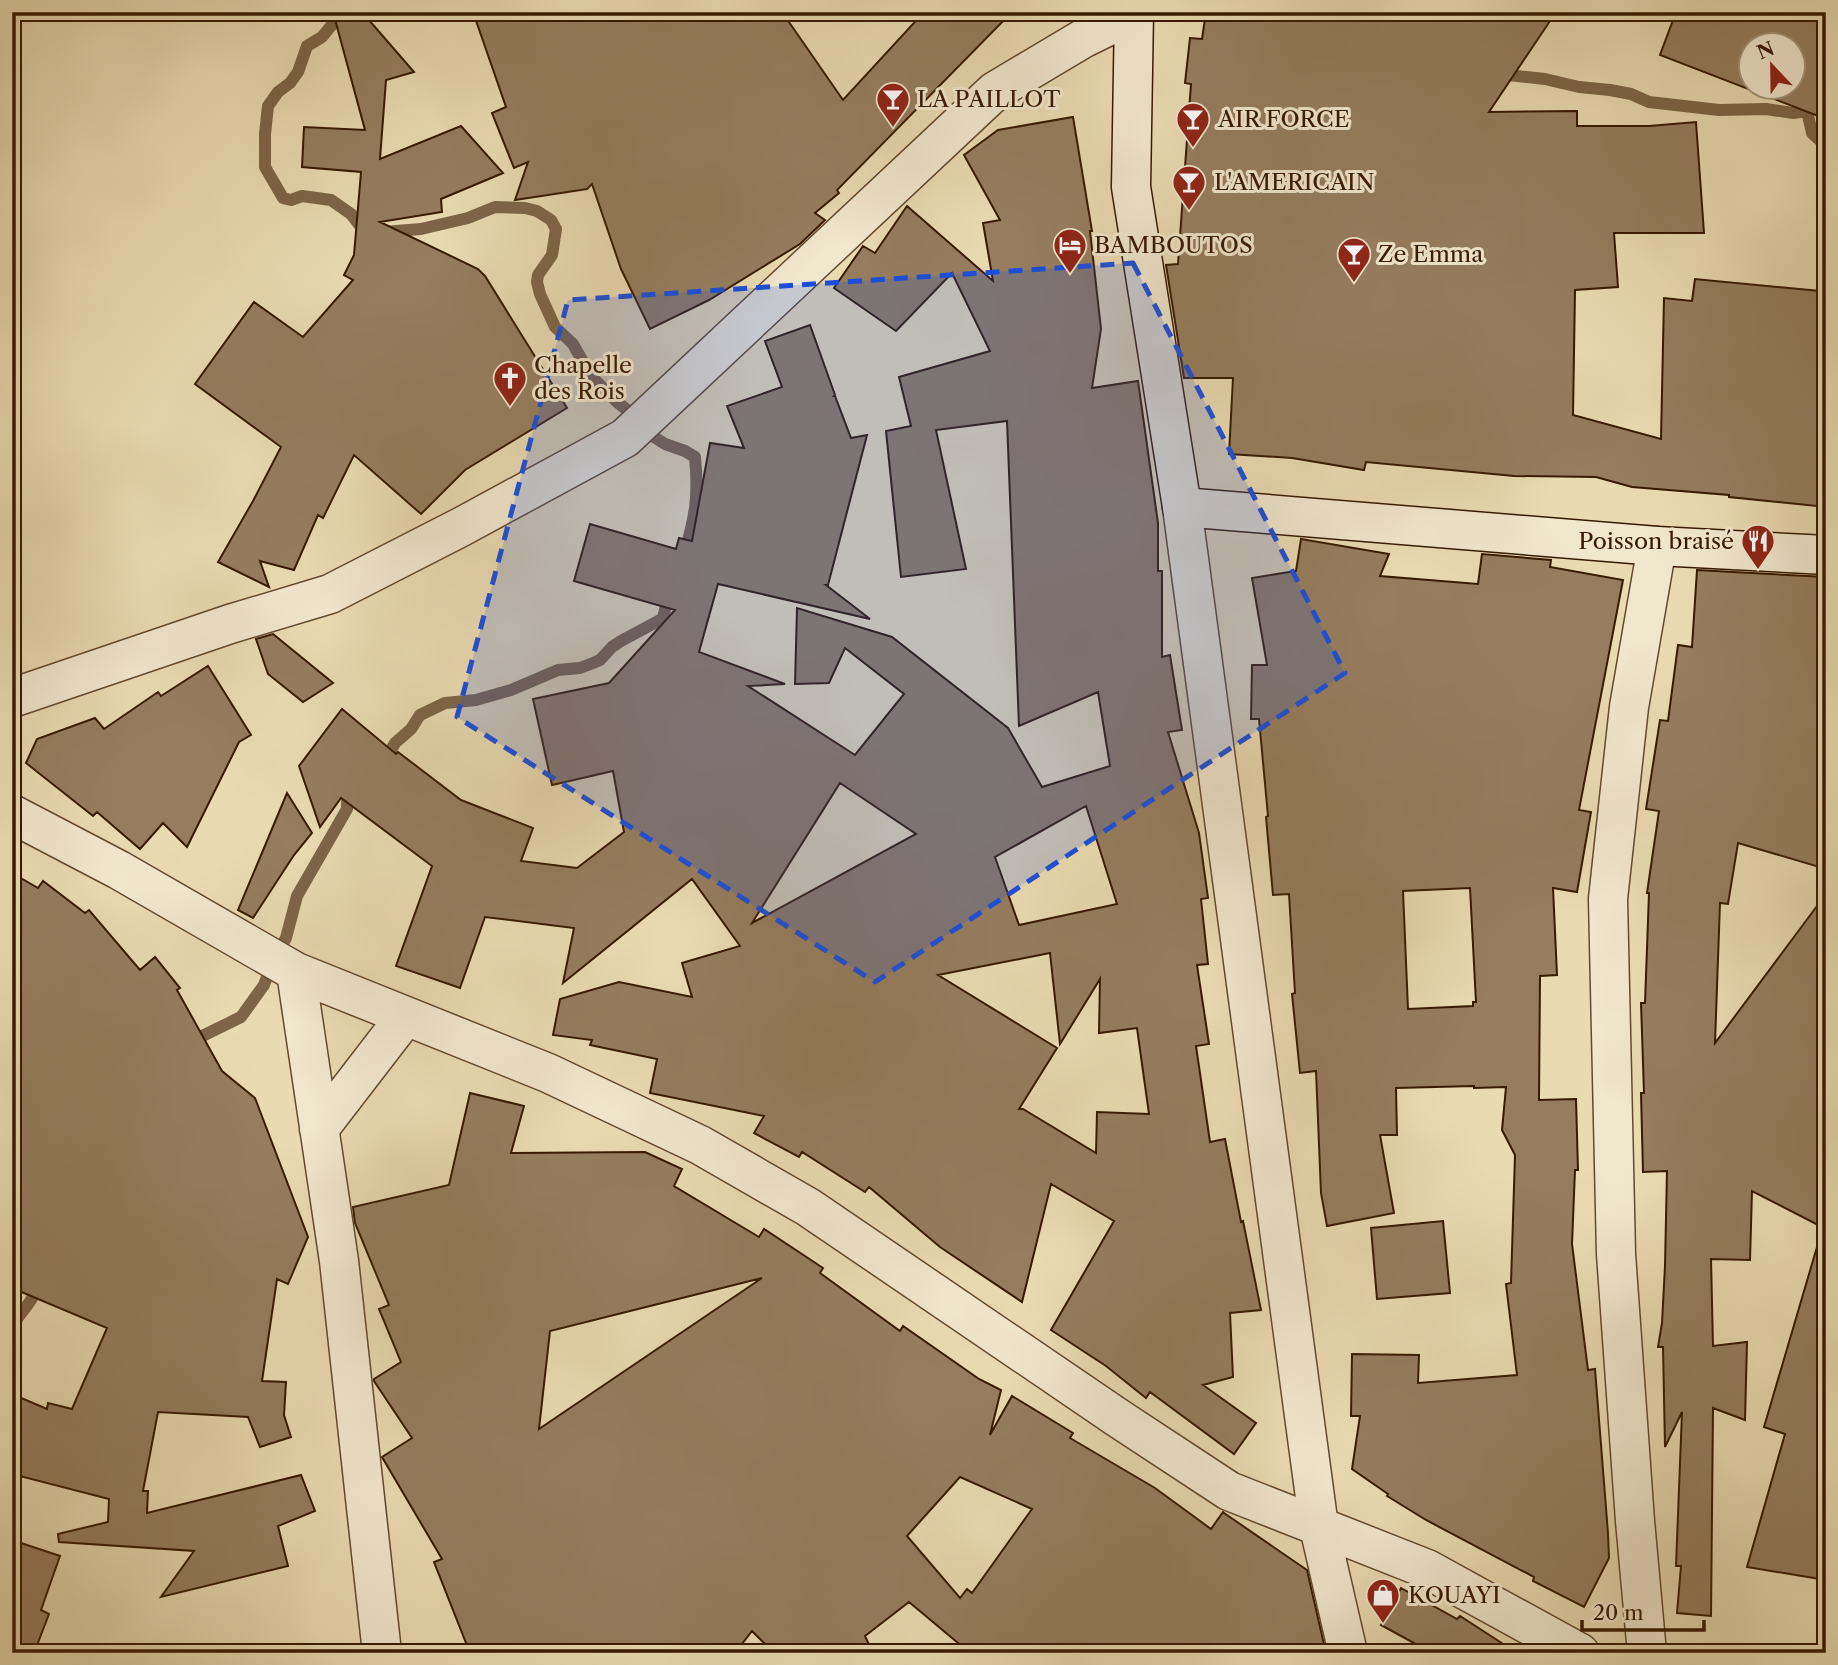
<svg xmlns="http://www.w3.org/2000/svg" width="1838" height="1665" font-family="'Libre Caslon Text',serif">
  <style>
    .lines { fill: none; stroke-linecap: round; stroke-linejoin: round }
    .stream { stroke: #7e6548; stroke-width: 12 }
    .building { fill: #957d5e; stroke: #381902; stroke-width: 2; fill-rule: evenodd }
    .street-casing { stroke: #64492e; stroke-width: 41 }
    .secondary-casing { stroke: #381902; stroke-width: 41 }
    .street { stroke: #f1e7cd; stroke-width: 38 }
    .secondary { stroke: #f1e7cd; stroke-width: 38 }
    .marked { fill: #1d4ed8; fill-opacity: 0.2; stroke: #1d4ed8; stroke-width: 5; stroke-dasharray: 14 9; stroke-linejoin: round }
    .labels { text-anchor: middle; stroke-width: 6; stroke-linejoin: round; paint-order: stroke }
    .poi-label { font-size: 23px; fill: #381902; stroke: #f1e7cd; text-anchor: start }
  </style>
  <rect width="100%" height="100%" fill="#eadab2"/>
  <filter id="stains"><feTurbulence type="fractalNoise" baseFrequency=".00286" numOctaves="4"/><feColorMatrix values="0 0 0 0 .2 0 0 0 0 .09 0 0 0 0 .02 0 0 0 .5 -.17"/></filter>
  <radialGradient id="worn" r=".72"><stop offset=".6" stop-color="#630" stop-opacity="0"/><stop offset="1" stop-color="#630" stop-opacity=".3"/></radialGradient>
  <g class="lines">
    <path class="stream" d="M334,12L335,21L322,37L307,46L298,72L290,83L278,92L268,106L265,134V167L283,198L291,200L302,196L331,200L351,214L361,227L372,233L421,229L468,218L495,207L525,208L537,211L551,220L556,229L552,255L538,275L537,282L540,294L555,327L573,344L591,376L616,401L638,419L654,437L665,444L685,451L695,457C699,497 695,517 684,555
      M1499,74L1545,79L1579,87L1610,90L1631,94L1649,102L1719,110L1766,109L1793,113L1807,111L1812,133L1826,146
      M384,763L395,743L411,729L420,715L445,703L476,700L511,690L558,670L580,668L593,663L600,660L612,647L621,641L662,619C667,610 665,601 669,591
      M190,1042L241,1017L264,985L272,963L286,938L297,896L347,809V802L359,792
      M12,1327C20,1311 35,1302 37,1283"/>
  </g>
  <path class="building" d="M333,12H362L414,72L386,80L380,159L461,126L503,173L441,199L442,212L380,222L478,269L485,276L567,408L465,470L421,514L354,455L323,518L318,515L294,570L260,561L269,587L218,562L253,501L281,447L195,384L254,302L303,337L353,280L344,275L354,255L361,172L302,167L304,127L365,130Z
    M473,12H782L843,100L924,12H1012L837,190L839,193L815,213L825,220L800,244L709,300L650,329L621,269L592,184L587,189L515,200L528,162L514,168L492,113L506,107Z
    M1206,12H1556L1489,112L1577,111V126H1649L1696,122L1704,233H1614L1618,287L1575,290L1573,415L1661,439L1664,298L1692,301L1695,279L1820,291L1826,372V507L1729,497V495L1632,487L1596,477L1514,476L1366,462L1364,470L1292,458L1229,454L1233,378H1184L1166,265L1178,264L1191,84L1185,83L1190,38L1202,39Z
    M1676,12H1826V119L1660,55ZM1751,46H1793V88H1751Z
    M1073,117L1092,231H1090L1101,329L1092,388L1138,381L1158,523V571H1162V657L1170,655L1182,730L1168,732L1199,833L1208,898L1201,899L1208,964L1197,965L1209,1044L1196,1046L1210,1142L1225,1139L1241,1222L1243,1221L1261,1310L1230,1313L1233,1377L1203,1385L1256,1423L1234,1454L1150,1392L1146,1398L1106,1366L1051,1330L1114,1221L1051,1184L1022,1302L940,1247L869,1187L865,1192L802,1152L799,1157L754,1133L764,1116L650,1093L657,1059L590,1045L592,1040L553,1035L560,999L619,982L692,997L682,963L740,946L692,879L563,983L574,928L485,917L460,988L396,966L432,866L341,798L320,827L299,766L342,709L396,754L398,752L461,800L533,828L521,861L577,868L624,832L613,771L552,785L533,699L609,683L675,610L574,581L590,524L676,549L679,538L692,541L710,443L744,448L727,406L782,387L765,341L810,325L835,395L834,396H835L851,438L867,435L828,585H826L870,619L718,584L699,652L785,684L748,686L855,755L904,694L845,648L829,683L795,684L797,608L892,637L1008,728L1042,787L1110,766L1098,692L1019,726L1007,421L936,430L966,569L901,577L886,431L911,426L899,377L990,351L952,273L896,331L834,288L863,246L875,253L907,206L993,281L983,223L1000,220L964,155L998,130ZM840,783L916,834L752,923ZM1086,806L1117,904L1019,925L995,857ZM1050,953L1060,1044L1100,979L1099,1033L1137,1028L1149,1114L1097,1112L1096,1153L1023,1109H1019L1057,1048L938,975Z
    M1301,539L1389,554L1380,576L1478,584L1482,554L1551,560L1550,567L1623,580L1579,810L1591,812L1577,892L1553,888L1557,975L1540,976L1539,1100L1576,1099L1578,1170H1575L1572,1244L1588,1370L1595,1369L1608,1533L1609,1558L1584,1607L1533,1581L1534,1577L1426,1520L1387,1496L1388,1494L1352,1469L1360,1416H1351L1352,1354L1419,1355L1418,1383L1517,1375L1506,1284L1511,1283L1515,1155L1502,1130L1506,1087L1474,1088V1086L1396,1088L1397,1135H1380L1394,1213L1327,1226L1321,1193L1316,1071L1300,1073L1292,994L1295,993L1289,894L1273,895L1266,817L1268,816L1259,719H1251L1252,665H1267L1252,578L1296,571ZM1470,888L1476,1002H1473V1006L1408,1009L1403,891Z
    M1697,570L1826,577V869L1738,843L1728,904L1720,903L1715,1043L1826,894V1229L1752,1191L1750,1260L1711,1259L1713,1346L1747,1342L1745,1420L1713,1408L1711,1616L1677,1613L1681,1566H1676L1682,1412L1665,1447L1663,1347H1658L1662,1323L1665,1266L1667,1171L1643,1172L1641,1093H1644L1641,1003H1645L1649,893H1647L1659,811L1646,809L1660,720L1668,721L1678,645L1692,647Z
    M273,634L333,683L303,702L268,674L256,639Z
    M208,666L251,735L239,742L187,847L163,823L140,849L97,812L93,816L26,763L37,739L95,718L104,729L158,692L161,696Z
    M287,793L312,833L294,855L253,918L238,910Z
    M12,873L38,888L43,881L85,913L89,910L140,970L155,957L180,988L177,990L222,1071L255,1098L308,1237L288,1284L277,1279L262,1381L286,1382L284,1415L291,1437L260,1447L248,1417L158,1412L143,1491H148L147,1513L301,1475L315,1511L278,1526L288,1566L161,1597L194,1551L59,1542L58,1534L108,1522L109,1499L12,1474V1394L47,1409L48,1403L72,1409L107,1328L12,1288Z
    M470,1093L524,1106L511,1153L645,1152L682,1169L674,1186L759,1237L764,1229L823,1268L820,1273L900,1331L903,1326L979,1379L1001,1390L990,1435L1012,1396L1073,1433L1070,1438L1155,1488L1211,1529L1223,1512L1224,1513L1307,1570L1326,1653H970L909,1602L865,1636L873,1653H774L752,1631L735,1653H470L434,1562L442,1559L382,1457L412,1438L374,1381V1379L401,1362L379,1309L389,1305L355,1223L353,1207L449,1185ZM762,1278L539,1429L550,1331ZM960,1477L1032,1509L972,1593L967,1589L960,1598L907,1536Z
    M1443,1221L1450,1293L1377,1299L1371,1228Z
    M1817,1247L1826,1248V1580L1747,1567L1785,1434L1764,1427Z
    M12,1540L60,1556L41,1610L49,1614L34,1653H12Z
    M1401,1588L1457,1619L1460,1616L1517,1653H1432L1381,1625Z"/>
  <g class="lines">
    <defs>
      <path id="street" d="M1182,507L1319,1527L1348,1653
        M12,698L230,624L330,594L461,527L625,438L995,91L1084,38L1133,14
        M12,814L119,870L296,972L548,1073L700,1145L808,1207L1118,1418L1229,1491L1427,1569L1580,1653
        M296,972L339,1261L382,1653
        M319,1129L406,1016
        M1647,1653L1635,1521L1616,1254L1608,899L1629,707L1657,546"/>
      <path id="secondary" d="M1134,12L1131,187L1182,507L1657,546L1826,555"/>
    </defs>
    <use href="#street" class="street-casing"/>
    <use href="#secondary" class="secondary-casing"/>
    <use href="#street" class="street"/>
    <use href="#secondary" class="secondary"/>
  </g>
  <path class="marked" d="M1133,263L1345,673L875,982L457,717L568,300Z"/>
  <defs>
    <symbol id="bar-pin" viewBox="-11 -11 22 30"><path d="M0 17L-7.5 6A9.5 9.5 0 1 1 7.5 6Z" fill="#8f2418" stroke="#f1e7cd"/><path d="M-6-5H6L.8 .8V4.5H3.5V6h-7V4.5H-.8V.8Z" fill="#fff"/></symbol>
    <symbol id="hotel-pin" viewBox="-11 -11 22 30"><path d="M0 17L-7.5 6A9.5 9.5 0 1 1 7.5 6Z" fill="#8f2418" stroke="#f1e7cd"/><path d="M-6-4.5h1.5V1H6V5H4.5V3h-9V5H-6ZM-4 0a1.8 1.8 0 1 1 3.6 0ZM.5 0V-2.5h3Q6-2.5 6 0Z" fill="#fff"/></symbol>
    <symbol id="church-pin" viewBox="-11 -11 22 30"><path d="M0 17L-7.5 6A9.5 9.5 0 1 1 7.5 6Z" fill="#8f2418" stroke="#f1e7cd"/><path d="M-1.2-6h2.4v3.5h3.3v2.4h-3.3V6h-2.4V-.1h-3.3v-2.4h3.3Z" fill="#fff"/></symbol>
    <symbol id="restaurant-pin" viewBox="-11 -11 22 30"><path d="M0 17L-7.5 6A9.5 9.5 0 1 1 7.5 6Z" fill="#8f2418" stroke="#f1e7cd"/><path d="M-5-6h1v4h1v-4h1v4h1v-4h1v5L-1.5 .5V6h-2V.5L-5-1ZM5-6V6H3V1.5H1.5Q1.5-4 5-6Z" fill="#fff"/></symbol>
    <symbol id="shop-pin" viewBox="-11 -11 22 30"><path d="M0 17L-7.5 6A9.5 9.5 0 1 1 7.5 6Z" fill="#8f2418" stroke="#f1e7cd"/><path d="M-5-2.5h2.3a2.7 3.5 0 0 1 5.4 0H5L5.5 6h-11ZM-1.5-2.5h3a1.5 2.3 0 0 0-3 0Z" fill="#fff"/></symbol>
  </defs>
  <g fill-rule="evenodd">
    <use href="#bar-pin" x="874" y="80" width="38" height="52"/>
    <use href="#bar-pin" x="1174" y="100" width="38" height="52"/>
    <use href="#bar-pin" x="1170" y="163" width="38" height="52"/>
    <use href="#hotel-pin" x="1051" y="226" width="38" height="52"/>
    <use href="#bar-pin" x="1335" y="235" width="38" height="52"/>
    <use href="#church-pin" x="491" y="359" width="38" height="52"/>
    <use href="#restaurant-pin" x="1739" y="522" width="38" height="52"/>
    <use href="#shop-pin" x="1364" y="1576" width="38" height="52"/>
  </g>
  <g class="labels">
    <g class="poi-label">
      <text x="917" y="107">LA PAILLOT</text>
      <text x="1218" y="127">AIR FORCE</text>
      <text x="1214" y="190">L'AMERICAIN</text>
      <text x="1094" y="253">BAMBOUTOS</text>
      <text x="1378" y="262">Ze Emma</text>
      <text x="534" y="373">Chapelle<tspan x="534" dy="26">des Rois</tspan></text>
      <text x="1734" y="549" text-anchor="end">Poisson braisé</text>
      <text x="1408" y="1603">KOUAYI</text>
    </g>
  </g>
  <rect width="1838" height="1665" fill="none" stroke="#eadab2" stroke-width="42"/>
  <rect x="14" y="14" width="1810" height="1637" fill="none" stroke="#381902" stroke-width="3.5"/>
  <rect x="21" y="21" width="1796" height="1623" fill="none" stroke="#381902" stroke-width="2"/>
  <g transform="translate(1772 66) rotate(338)"><circle r="33" fill="#f1e7cd" stroke="#a7957c" stroke-width="2"/>
  <path d="M0-5L12 26L0 18L-12 26Z" fill="#8f2418"/>
  <text y="-10" font-size="19" font-weight="bold" text-anchor="middle" fill="#381902">N</text>
  </g>
  <path d="M1582 1620v10h122v-10" fill="none" stroke="#381902" stroke-width="3.5"/>
  <text x="1593" y="1620" font-size="21" fill="#381902" stroke="#f1e7cd" stroke-width="5" paint-order="stroke">20 m</text>
  <rect width="100%" height="100%" filter="url(#stains)"/>
  <rect width="100%" height="100%" fill="url(#worn)"/>
</svg>
